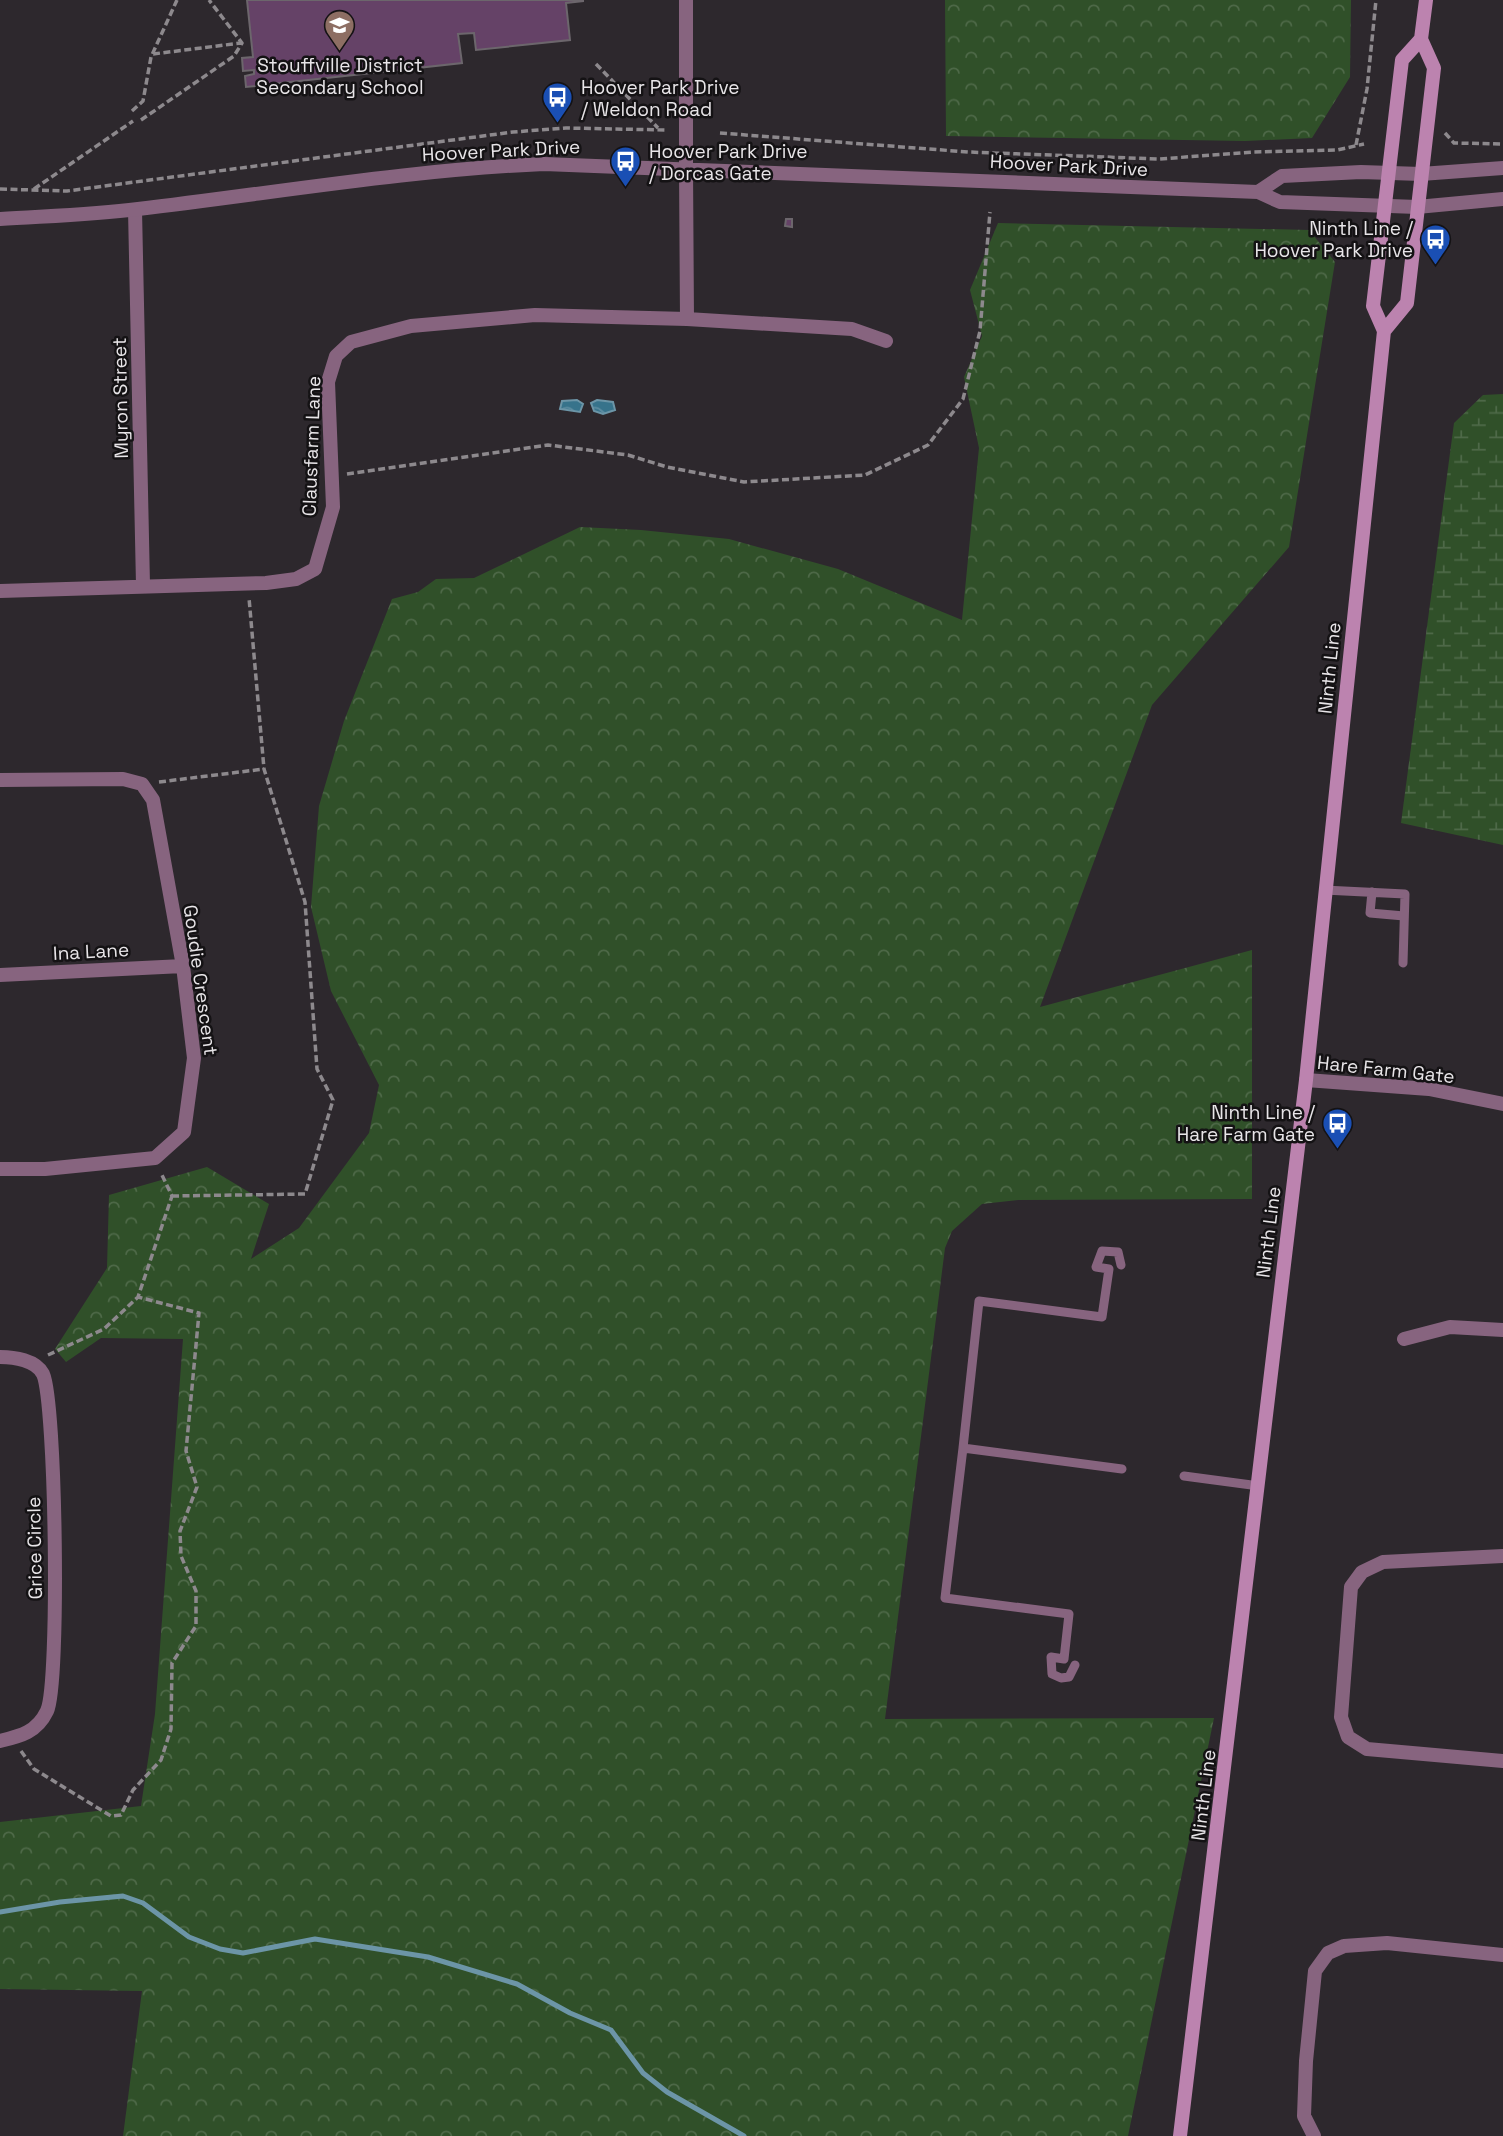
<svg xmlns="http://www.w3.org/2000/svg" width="1503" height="2136" font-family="'Space Grotesk',sans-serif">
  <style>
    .forest { fill: url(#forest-crowns) }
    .wetland { fill: url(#wetland-marsh) }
    .water { fill: url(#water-waves); stroke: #6c95a7; stroke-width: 2 }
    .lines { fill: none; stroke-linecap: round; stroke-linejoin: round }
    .stream { stroke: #6c95a7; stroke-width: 5 }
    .building { fill: #654267; stroke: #6c666c; stroke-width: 2 }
    .path { stroke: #8d898d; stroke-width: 3.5; stroke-dasharray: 7 3.5; stroke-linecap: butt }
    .service { stroke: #87647f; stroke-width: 9 }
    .minor { stroke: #87647f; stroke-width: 14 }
    .tertiary { stroke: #87647f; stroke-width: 14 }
    .secondary { stroke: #bc83af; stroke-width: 14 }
    .labels { text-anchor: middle; stroke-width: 5; stroke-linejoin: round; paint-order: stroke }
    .poi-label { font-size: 19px; fill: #e8e5e8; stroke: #141214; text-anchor: start }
    .street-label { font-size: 19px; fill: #e8e5e8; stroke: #141214 }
  </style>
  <defs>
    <pattern id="forest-crowns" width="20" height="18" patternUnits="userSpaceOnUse" patternTransform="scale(1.75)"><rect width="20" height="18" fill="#305029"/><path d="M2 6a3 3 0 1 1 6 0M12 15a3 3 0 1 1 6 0" fill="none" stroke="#4e6948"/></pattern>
    <pattern id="wetland-marsh" width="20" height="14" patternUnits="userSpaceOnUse" patternTransform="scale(1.75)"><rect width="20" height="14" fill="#305029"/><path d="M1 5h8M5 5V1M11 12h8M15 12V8" fill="none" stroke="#4e6948"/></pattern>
    <pattern id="water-waves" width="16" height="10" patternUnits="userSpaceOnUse" patternTransform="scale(1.75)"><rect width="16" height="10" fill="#37738b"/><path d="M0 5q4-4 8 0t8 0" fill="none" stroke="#5e8da1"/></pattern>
  </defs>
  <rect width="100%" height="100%" fill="#2d282d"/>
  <path class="forest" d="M945,0H1351L1350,77L1312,138L1245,141L946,136Z
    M998,223L1309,230L1335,262L1289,547L1152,705L1040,1007L1252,950V1199L1018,1200L982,1204L952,1231L945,1248L885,1719L1214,1718L1128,2136H123L142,1991L0,1989V1822L141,1806L155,1714L183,1339L101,1338L66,1362L55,1349L107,1268L109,1195L207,1167L269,1204L251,1259L299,1228L369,1133L379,1085L331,991L311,907L319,806L344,721L392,599L418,592L436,579L474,578L580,527L641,530L729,539L838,569L962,620L979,448L964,377L982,336L970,290Z"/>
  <path class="wetland" d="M1503,394V845L1401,823L1454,423L1483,395Z"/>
  <path class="water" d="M577,400L583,404L580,412L560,409L562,401Z
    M597,400L613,402L615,410L603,414L594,411L591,403Z"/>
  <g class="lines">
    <path class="stream" d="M0,1912L60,1902L123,1896L143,1903L189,1937L220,1949L243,1953L315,1939L428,1957L517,1984L570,2013L611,2030L643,2073L667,2092L744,2136"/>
  </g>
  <path class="building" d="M247,0H583V1L566,3L570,40L476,50L474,33L458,34L462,63L246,87L245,76L254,74V70L243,71L242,58L253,57Z
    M786,219H792V227L785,226Z"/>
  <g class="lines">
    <path class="path" d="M153,54L241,43
      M596,64L658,128
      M132,111L143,101L151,57L177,0
      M141,120L234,56L242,43L209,0
      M720,133L968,152L1159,159L1254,152L1337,150L1364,144
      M1445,133L1454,143L1503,144
      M1356,145L1367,89L1376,0
      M0,189L67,191L513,132L566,128L666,130
      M34,189L133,121
      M347,474L548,445L628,455L667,467L744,482L865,475L928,445L963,399L980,331L990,212
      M159,782L264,769
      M172,1196L305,1194L333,1100L317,1069L305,902L264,769L249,598
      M48,1355L104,1329L138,1297L172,1196L161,1173
      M21,1751L34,1769L111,1816L121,1815L133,1790L161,1760L171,1729L172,1663L196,1626V1591L181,1556L180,1531L197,1487L186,1451L199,1313L138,1297"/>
    <path class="service" d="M1324,890L1405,894L1403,963
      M1372,892L1370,913L1404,916
      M963,1448L979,1301L1102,1317L1109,1269L1096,1267L1102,1251L1118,1252L1121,1265
      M1184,1476L1259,1486
      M1075,1665L1069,1677L1061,1678L1052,1674L1051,1657L1064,1659L1069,1614L945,1598L963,1448L1122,1469"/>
    <path class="minor" d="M686,168L687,319
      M135,210L143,585
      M0,591L266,583L296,579L315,569L333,507L328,382L336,356L351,342L411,326L535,315L687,319L852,329L886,341
      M0,780L123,779L142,784L153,800L183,966L194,1058L184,1132L155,1158L45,1169H0
      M0,975L183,966
      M1306,1080L1429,1089L1503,1104
      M1404,1339L1450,1327L1503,1330
      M0,1357C14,1357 36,1360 43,1374C56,1403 60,1683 47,1711C37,1732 21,1736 0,1741
      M1503,1556L1383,1562L1362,1572L1351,1587L1341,1717L1348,1737L1367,1749L1503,1761
      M1314,2136L1304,2116L1306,2061L1315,1971L1328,1953L1344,1946L1387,1943L1503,1955"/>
    <path class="tertiary" d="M686,0V168
      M1258,192L1282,176L1361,172L1421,174L1503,168
      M0,219C46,216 92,215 138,209C274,193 408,170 544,164L1258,192L1280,202L1417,207L1503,199"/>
    <path class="secondary" d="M1384,331L1407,303L1434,68L1421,39L1426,0
      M1180,2136L1306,1080L1384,331L1373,306L1402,60L1421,39"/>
  </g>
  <defs>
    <symbol id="school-pin" viewBox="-11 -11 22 30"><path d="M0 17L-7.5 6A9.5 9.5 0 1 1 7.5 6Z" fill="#8d6e63" stroke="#141214"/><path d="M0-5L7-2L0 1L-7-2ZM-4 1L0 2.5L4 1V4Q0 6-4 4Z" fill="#fff"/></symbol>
    <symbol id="bus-pin" viewBox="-11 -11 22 30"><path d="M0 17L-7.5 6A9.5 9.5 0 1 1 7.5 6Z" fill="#1a4fb4" stroke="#141214"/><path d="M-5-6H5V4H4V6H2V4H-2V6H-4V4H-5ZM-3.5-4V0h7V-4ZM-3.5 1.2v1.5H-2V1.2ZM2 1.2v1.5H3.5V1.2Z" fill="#fff"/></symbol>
  </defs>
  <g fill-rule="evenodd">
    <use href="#school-pin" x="322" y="8" width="35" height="47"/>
    <use href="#bus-pin" x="540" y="80" width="35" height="47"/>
    <use href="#bus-pin" x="608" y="144" width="35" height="47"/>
    <use href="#bus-pin" x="1418" y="222" width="35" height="47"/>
    <use href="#bus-pin" x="1320" y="1106" width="35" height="47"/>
  </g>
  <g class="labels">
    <g class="poi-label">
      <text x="340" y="72" text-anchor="middle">Stouffville District<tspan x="340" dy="22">Secondary School</tspan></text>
      <text x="581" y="94">Hoover Park Drive<tspan x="581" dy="22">/ Weldon Road</tspan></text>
      <text x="649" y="158">Hoover Park Drive<tspan x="649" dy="22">/ Dorcas Gate</tspan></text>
      <text x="1413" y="235" text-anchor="end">Ninth Line /<tspan x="1413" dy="22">Hoover Park Drive</tspan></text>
      <text x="1315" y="1119" text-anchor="end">Ninth Line /<tspan x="1315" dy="22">Hare Farm Gate</tspan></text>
    </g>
    <g class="street-label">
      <text transform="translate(501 150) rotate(-3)" y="7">Hoover Park Drive</text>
      <text transform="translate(1069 165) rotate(3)" y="7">Hoover Park Drive</text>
      <text transform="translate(120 398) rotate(-91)" y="7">Myron Street</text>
      <text transform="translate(311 446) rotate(-88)" y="7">Clausfarm Lane</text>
      <text transform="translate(1329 668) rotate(-84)" y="7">Ninth Line</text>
      <text transform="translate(91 951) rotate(-3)" y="7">Ina Lane</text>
      <text transform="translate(201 980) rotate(82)" y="7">Goudie Crescent</text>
      <text transform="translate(1386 1069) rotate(6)" y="7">Hare Farm Gate</text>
      <text transform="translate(1268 1232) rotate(-83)" y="7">Ninth Line</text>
      <text transform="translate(34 1548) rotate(-91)" y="7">Grice Circle</text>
      <text transform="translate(1203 1795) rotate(-83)" y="7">Ninth Line</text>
    </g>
  </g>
</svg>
